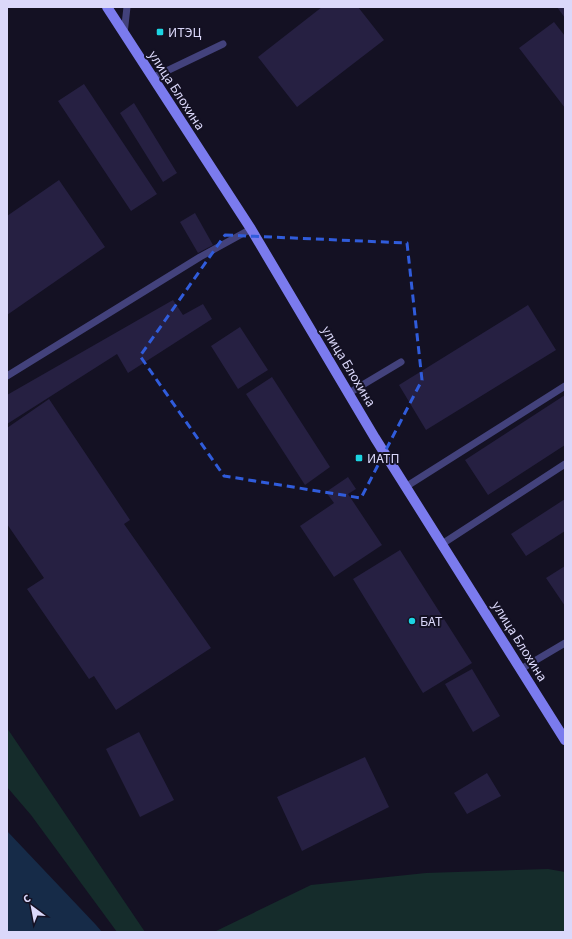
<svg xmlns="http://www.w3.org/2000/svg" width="572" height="939" font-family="'Source Sans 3',sans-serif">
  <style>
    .green { fill: #152c2b }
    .water { fill: #162b48 }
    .building { fill: #262042 }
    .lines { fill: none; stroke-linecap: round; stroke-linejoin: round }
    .lane { stroke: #43427c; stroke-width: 7 }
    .secondary { stroke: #7b7bee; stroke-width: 10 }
    .marked { fill: none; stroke: #305cdb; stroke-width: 3; stroke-dasharray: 8 5; stroke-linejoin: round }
    .poi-dot { fill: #1cd4e2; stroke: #141123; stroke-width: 1.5 }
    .labels { text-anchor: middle; stroke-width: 4; stroke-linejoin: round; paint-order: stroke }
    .poi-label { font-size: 14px; fill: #dbd8fa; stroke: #141123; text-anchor: start }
    .street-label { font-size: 14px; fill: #dbd8fa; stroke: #141123 }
  </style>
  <rect width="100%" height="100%" fill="#141123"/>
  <path class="green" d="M7,728L145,932H117L31,815L7,787Z
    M548,869L565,872V932H214L311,885L426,873Z"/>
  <path class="water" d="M7,831L96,925L102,932H7Z"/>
  <path class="building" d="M322,7H358L384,40L297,107L258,57Z
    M557,7H565V18Z
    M554,22L565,36V108L519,48Z
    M84,84L157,194L131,211L58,101Z
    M134,103L177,173L163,182L120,113Z
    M59,180L105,247L7,315V216Z
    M195,213L213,245L198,253L180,222Z
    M173,300L183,315L203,304L212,319L128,373L117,354L7,424V395Z
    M528,305L556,350L426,430L399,385Z
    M240,327L268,370L238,389L211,346Z
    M272,377L330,467L305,485L246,394Z
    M565,395V445L488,495L465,460Z
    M49,399L130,520L124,524L211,648L116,710L94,676L89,679L27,589L44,578L7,524V428Z
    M348,477L356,489L348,494L382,545L334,577L300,526L334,503L326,492Z
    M565,499V531L526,556L511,534Z
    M400,550L472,663L423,693L353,579Z
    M565,566V606L546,578Z
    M472,669L500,716L473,732L445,684Z
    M139,732L174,800L140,817L106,749Z
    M365,757L389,807L302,851L277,797Z
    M487,773L501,796L467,814L454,793Z"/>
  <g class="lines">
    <path class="lane" d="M124,34L127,7
      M152,78L223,44
      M7,376L200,257L251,229
      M349,393L401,362
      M407,486L565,386
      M442,544L565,464
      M521,669L565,643"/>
    <path class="secondary" d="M107,7L251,229L375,438L565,740"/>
  </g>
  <path class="marked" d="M225,235L407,243L422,380L361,498L224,476L140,356Z"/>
  <g class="poi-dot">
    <rect x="156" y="28" width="8" height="8" rx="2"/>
    <rect x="355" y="454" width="8" height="8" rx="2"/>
    <circle cx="412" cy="621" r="4"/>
  </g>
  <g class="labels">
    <g class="poi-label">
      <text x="168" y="37">ИТЭЦ</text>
      <text x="367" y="463">ИАТП</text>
      <text x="420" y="626">БАТ</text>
    </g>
    <g class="street-label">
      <text transform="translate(177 90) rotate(57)" y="5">улица Блохина</text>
      <text transform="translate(349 366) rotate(59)" y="5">улица Блохина</text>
      <text transform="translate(520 641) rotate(58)" y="5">улица Блохина</text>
    </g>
  </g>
  <rect width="572" height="939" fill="none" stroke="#dbd8fa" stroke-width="16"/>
  <g transform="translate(32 907) rotate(328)" stroke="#141123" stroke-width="3" paint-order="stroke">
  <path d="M0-3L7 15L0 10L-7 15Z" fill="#dbd8fa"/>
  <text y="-6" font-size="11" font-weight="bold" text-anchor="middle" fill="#dbd8fa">С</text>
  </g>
</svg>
